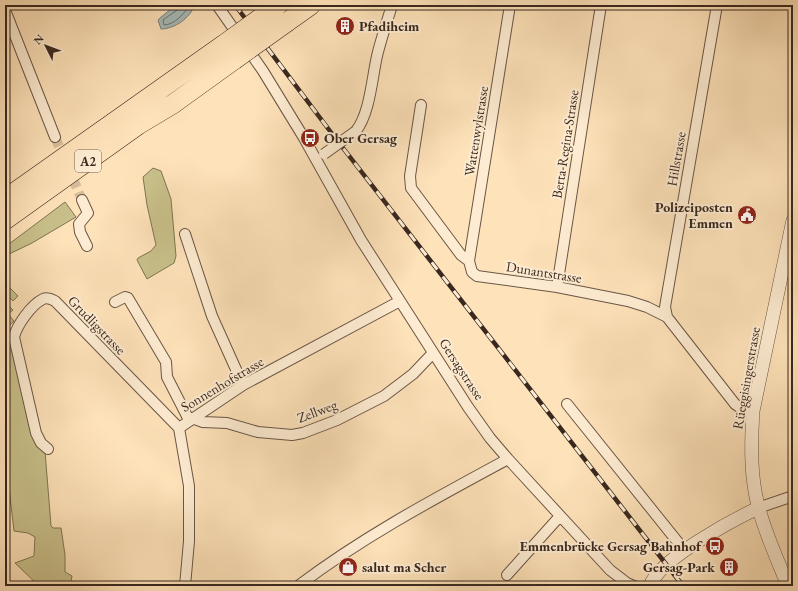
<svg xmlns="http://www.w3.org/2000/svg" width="798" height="591" font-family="'EB Garamond',serif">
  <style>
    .green { fill: #c8c08a; stroke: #807454 }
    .water { fill: #a5bbba; stroke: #7a807c }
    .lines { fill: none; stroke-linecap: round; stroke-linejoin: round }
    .shore { stroke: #6f726c; stroke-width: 1 }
    .minor-tunnel { stroke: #d7bd9a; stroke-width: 10; stroke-dasharray: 10 5; stroke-linecap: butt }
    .minor-casing { stroke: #6a5646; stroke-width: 12 }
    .tertiary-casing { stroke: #6a5646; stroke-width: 14 }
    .motorway-casing { stroke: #39281f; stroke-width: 20 }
    .minor { stroke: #feecd2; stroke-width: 10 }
    .tertiary { stroke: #feecd2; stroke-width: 13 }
    .motorway { stroke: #fee2b9; stroke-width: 19 }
    .rail-casing { stroke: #39281f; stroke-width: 4.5 }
    .rail { stroke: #feecd2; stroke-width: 3; stroke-dasharray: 9; stroke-linecap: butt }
    .minor-bridge-casing { stroke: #6a5646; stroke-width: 12; stroke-linecap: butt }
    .motorway-bridge-casing { stroke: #39281f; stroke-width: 20; stroke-linecap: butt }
    .minor-bridge { stroke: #feecd2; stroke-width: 10 }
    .motorway-bridge { stroke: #fee2b9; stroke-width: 19 }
    .labels { text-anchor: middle; stroke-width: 4; stroke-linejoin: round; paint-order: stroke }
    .shield { fill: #feecd2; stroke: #746355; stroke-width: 1 }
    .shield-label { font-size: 13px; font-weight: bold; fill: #39281f }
    .poi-label { font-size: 14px; font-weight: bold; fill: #39281f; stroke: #feecd2; text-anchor: start }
    .street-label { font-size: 14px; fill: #39281f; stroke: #feecd2 }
  </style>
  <rect width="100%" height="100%" fill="#fee2b9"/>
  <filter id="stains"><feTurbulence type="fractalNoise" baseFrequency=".005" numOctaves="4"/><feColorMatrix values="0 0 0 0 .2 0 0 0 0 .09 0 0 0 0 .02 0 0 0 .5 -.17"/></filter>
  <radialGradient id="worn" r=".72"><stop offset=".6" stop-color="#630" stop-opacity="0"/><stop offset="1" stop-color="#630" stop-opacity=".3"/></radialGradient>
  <path class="green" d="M153,168L161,171L171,199L176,256L174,263L147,279L137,260L138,258L151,251L156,245L147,205L143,177Z
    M65,202L76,217L32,243L5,256V247Z
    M5,283L18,296L13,301L8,296L5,299Z
    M5,302L13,310L8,314L14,321L9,326L14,349L45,451L51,526L53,528H61L65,555V572L72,576L70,586H39L15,563L34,556L35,537L28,533L14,531L5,453Z"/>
  <path class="water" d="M176,5H194C191,18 174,29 161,29L158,20L160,18Z"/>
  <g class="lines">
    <path class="shore" d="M178,5L177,10L163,20L164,25C174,25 185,13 190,5"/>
    <path class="minor-tunnel" d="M55,137L82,200"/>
    <defs>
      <path id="minor" d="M217,5L263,71L304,138L361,240L468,407L490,438L508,459L610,570L627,583L634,586
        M5,10L55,137
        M421,105L410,176L411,188L461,255L469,261L472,272L477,276L557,287L628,301L647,307L667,317L735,404L742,409L753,411
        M356,131C370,113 372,78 377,56C381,39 387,22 392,5
        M82,200L88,213L79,224L80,232L87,246
        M185,234L212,316L243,385
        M469,261L510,5
        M557,287L601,5
        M115,302L125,297L128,298L166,362L167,377L189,420
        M667,317L665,307L717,5
        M567,404L685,551
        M192,418L203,422L227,423L258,432L292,435L303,433L337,420L384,396L413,374L433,353
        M48,449L41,443L36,433L14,337C17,325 31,305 43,299C47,297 51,299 55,301L179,428
        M758,508L793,496
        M507,575L560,516
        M185,586L189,541V486L179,428L243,385L400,301
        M298,586C364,536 436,498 508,459"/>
      <path id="tertiary" d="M650,586C659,559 733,520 758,508
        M788,586C778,561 766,535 759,509C750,478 751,443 753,411L793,220"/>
      <path id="motorway" d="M287,22L311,5
        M5,199L223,45
        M5,220L138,125L173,104L234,60"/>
    </defs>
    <use href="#minor" class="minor-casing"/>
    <use href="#tertiary" class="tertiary-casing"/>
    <use href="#motorway" class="motorway-casing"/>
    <use href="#minor" class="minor"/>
    <use href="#tertiary" class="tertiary"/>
    <use href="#motorway" class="motorway"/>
    <defs>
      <path id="rail" d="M235,5L336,139L683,586"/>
    </defs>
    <use href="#rail" class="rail-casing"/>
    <use href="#rail" class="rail"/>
    <defs>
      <path id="minor-bridge" d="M324,154L356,131"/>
      <path id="motorway-bridge" d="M223,45L277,6
        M234,60L287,22"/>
    </defs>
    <use href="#minor-bridge" class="minor-bridge-casing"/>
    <use href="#motorway-bridge" class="motorway-bridge-casing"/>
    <use href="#minor-bridge" class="minor-bridge"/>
    <use href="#motorway-bridge" class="motorway-bridge"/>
  </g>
  <defs>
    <symbol id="building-disc" viewBox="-11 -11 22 22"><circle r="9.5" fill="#8f2418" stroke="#feecd2"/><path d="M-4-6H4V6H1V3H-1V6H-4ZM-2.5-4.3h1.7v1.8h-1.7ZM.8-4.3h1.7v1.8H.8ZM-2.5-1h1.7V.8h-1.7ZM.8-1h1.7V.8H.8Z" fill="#fff"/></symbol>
    <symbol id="bus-disc" viewBox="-11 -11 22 22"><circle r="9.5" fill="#8f2418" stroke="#feecd2"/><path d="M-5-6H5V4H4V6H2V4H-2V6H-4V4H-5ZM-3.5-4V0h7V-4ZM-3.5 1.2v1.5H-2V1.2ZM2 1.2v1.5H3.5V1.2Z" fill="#fff"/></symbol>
    <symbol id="civic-disc" viewBox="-11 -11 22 22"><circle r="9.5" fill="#8f2418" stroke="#feecd2"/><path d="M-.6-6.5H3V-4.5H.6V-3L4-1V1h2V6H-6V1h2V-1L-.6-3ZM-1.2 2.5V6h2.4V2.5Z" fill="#fff"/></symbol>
    <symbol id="shop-disc" viewBox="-11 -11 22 22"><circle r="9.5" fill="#8f2418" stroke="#feecd2"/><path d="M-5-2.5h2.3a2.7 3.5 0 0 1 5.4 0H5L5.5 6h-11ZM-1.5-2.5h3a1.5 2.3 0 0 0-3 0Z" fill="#fff"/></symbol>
  </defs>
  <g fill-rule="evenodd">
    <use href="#building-disc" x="334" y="15" width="22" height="22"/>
    <use href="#bus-disc" x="299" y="127" width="22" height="22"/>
    <use href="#civic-disc" x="736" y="204" width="22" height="22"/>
    <use href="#bus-disc" x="704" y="535" width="22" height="22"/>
    <use href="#shop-disc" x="337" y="556" width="22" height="22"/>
    <use href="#building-disc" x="718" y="556" width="22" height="22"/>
  </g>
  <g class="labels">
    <rect class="shield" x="75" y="150" width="26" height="22" rx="3"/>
    <g class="shield-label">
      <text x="88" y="166">A2</text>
    </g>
    <g class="poi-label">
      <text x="359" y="31">Pfadiheim</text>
      <text x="324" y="143">Ober Gersag</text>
      <text x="733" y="212" text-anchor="end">Polizeiposten<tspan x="733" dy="16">Emmen</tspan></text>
      <text x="701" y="551" text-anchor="end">Emmenbrücke Gersag Bahnhof</text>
      <text x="362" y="572">salut ma Scher</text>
      <text x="715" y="572" text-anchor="end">Gersag-Park</text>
    </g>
    <g class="street-label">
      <text transform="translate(476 131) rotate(-81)" y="5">Wattenwylstrasse</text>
      <text transform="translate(565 144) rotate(-81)" y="5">Berta-Regina-Strasse</text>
      <text transform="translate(676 159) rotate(-80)" y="5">Hillstrasse</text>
      <text transform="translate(544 272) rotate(9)" y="5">Dunantstrasse</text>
      <text transform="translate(97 325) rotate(46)" y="5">Grudligstrasse</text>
      <text transform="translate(462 369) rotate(57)" y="5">Gersagstrasse</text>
      <text transform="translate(746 378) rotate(-80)" y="5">Rüeggisingerstrasse</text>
      <text transform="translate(222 384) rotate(-31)" y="5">Sonnenhofstrasse</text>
      <text transform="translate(317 411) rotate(-21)" y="5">Zellweg</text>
    </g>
  </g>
  <rect width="798" height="591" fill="none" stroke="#fee2b9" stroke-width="20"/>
  <rect x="6" y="6" width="786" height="579" fill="none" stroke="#39281f" stroke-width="2"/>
  <rect x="10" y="10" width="778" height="571" fill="none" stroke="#39281f"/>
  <g transform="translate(46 46) rotate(312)" stroke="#feecd2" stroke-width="3" paint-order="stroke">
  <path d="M0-3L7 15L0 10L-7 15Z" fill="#39281f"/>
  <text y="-6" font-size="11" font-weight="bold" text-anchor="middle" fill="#39281f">N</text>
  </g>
  <rect width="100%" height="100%" filter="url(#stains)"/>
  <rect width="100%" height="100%" fill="url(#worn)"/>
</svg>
